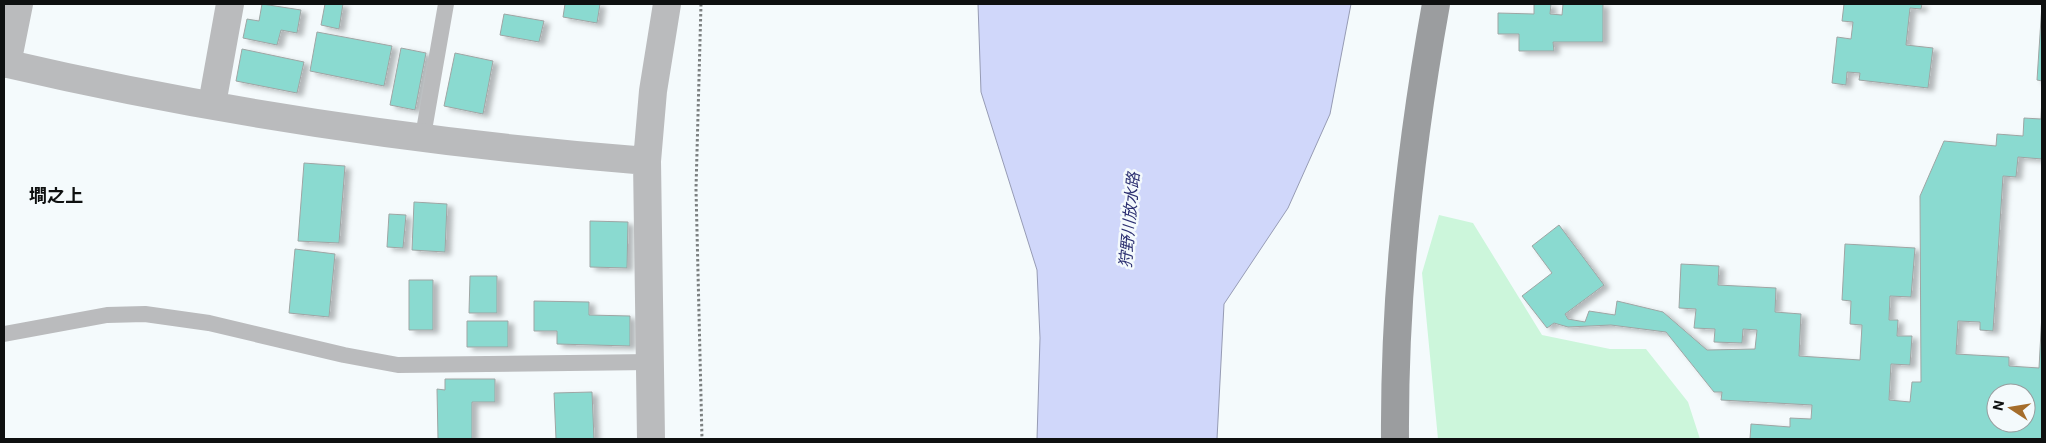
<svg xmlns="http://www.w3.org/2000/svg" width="2046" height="443" font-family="Roboto,'Noto Sans JP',sans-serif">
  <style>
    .green { fill: #ccf6db }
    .water { fill: #d0d7fa; stroke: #969bb4 }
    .building { fill: #8adad0; stroke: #9fa5a4; fill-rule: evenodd; filter: url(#shadow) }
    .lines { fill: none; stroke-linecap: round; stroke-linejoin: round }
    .path { stroke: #7c8081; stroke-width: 3; stroke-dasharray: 2.5 2.5; stroke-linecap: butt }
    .lane { stroke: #babbbd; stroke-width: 16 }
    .street { stroke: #babbbd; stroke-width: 28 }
    .secondary { stroke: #9b9d9f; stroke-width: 28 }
    .labels { text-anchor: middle; stroke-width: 5; stroke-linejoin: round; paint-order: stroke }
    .water-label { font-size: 16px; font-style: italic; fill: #2c3071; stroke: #f4fafc }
    .quarter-label { font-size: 18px; font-weight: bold; fill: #0e1010; stroke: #f4fafc }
  </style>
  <defs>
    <filter id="shadow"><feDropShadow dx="5.5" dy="3" stdDeviation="2.5" flood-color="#0004"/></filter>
  </defs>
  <rect width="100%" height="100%" fill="#f4fafc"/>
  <path class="green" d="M1439,215L1473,223L1542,335L1610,349H1646L1688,402L1700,439H1438L1422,273Z"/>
  <path class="water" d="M978,4H1351L1330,114L1288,208L1224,304L1217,439H1037L1040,338L1037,270L981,92Z"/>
  <path class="building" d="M262,4L301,10L297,33L281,30L277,45L243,38L247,19L259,21Z
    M325,4H343L339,29L321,25Z
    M565,4H600L597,23L563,17Z
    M1534,4H1551L1550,14L1562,15L1563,4H1603V42H1553L1554,51H1519V34H1498V13L1534,14Z
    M1844,4H1922L1921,9L1910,8L1906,45L1933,48L1928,88L1859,80L1860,73L1847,72L1846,85L1832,83L1837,37L1851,39L1853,22L1842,21Z
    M2042,4V81L2037,80Z
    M504,14L544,21L539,42L500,35Z
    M317,32L392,46L384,86L310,71Z
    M401,48L426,53L415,110L390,105Z
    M242,49L304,62L297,93L236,81Z
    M455,53L493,61L483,114L444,106Z
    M2042,95V159L2018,157L2016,177L2003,176L1993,331L1980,330V322L1958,321L1956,354L2009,357V366L2039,368L2042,313V439H1750L1751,424L1790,427V418L1811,419L1812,405L1721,400L1722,392H1714L1666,332L1611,325L1568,327L1554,323L1547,328L1522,296L1552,273L1532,246L1559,225L1604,285L1565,314L1568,319L1585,322L1589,311L1615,315L1617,301L1663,312L1707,350L1755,349L1757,330L1743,329L1742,343L1714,342L1715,329L1694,328L1696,309L1679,308L1681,264L1719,266L1718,285L1776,288L1775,312L1801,314L1799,356L1860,360L1862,325L1850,324L1851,301L1842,300L1845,244L1915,248L1911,297L1890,296L1889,320H1898L1897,336H1912L1910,365L1891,364L1889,400L1910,402L1912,382H1921L1920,196L1944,141L1996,146L1997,134L2023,136L2024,118L2041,119ZM1996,393H2026V423H1996Z
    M304,163L345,166L339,243L298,241Z
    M414,202L447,204L445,252L412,250Z
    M389,214L406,215L403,248L387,247Z
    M590,221L628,222L627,268L590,267Z
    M295,249L335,254L329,317L289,313Z
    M470,276H497V313H469Z
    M409,280H433V330H409Z
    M534,301L589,302V315L630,316V346L557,344V331H534Z
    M467,321H508V347H467Z
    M445,379H495V402H472V439H438L437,389L445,390Z
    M592,392L594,439H556L554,393Z"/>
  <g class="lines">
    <path class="path" d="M701,4L696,189L702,439"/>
    <path class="lane" d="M423,136L446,4
      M4,334L107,315L145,314L209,323L344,355L398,365L651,362"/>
    <path class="street" d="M4,63C214,112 432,144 647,161
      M7,64L19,4
      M212,104L230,4
      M651,439L647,161L653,91L667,4"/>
    <path class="secondary" d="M1395,439C1394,292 1410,148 1436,4"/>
  </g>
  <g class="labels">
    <g class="water-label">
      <text transform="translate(1129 220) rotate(-85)" y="6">狩野川放水路</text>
    </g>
    <g class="quarter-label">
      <text x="56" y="202">墹之上</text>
    </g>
  </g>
  <rect width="2046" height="443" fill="none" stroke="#0e1010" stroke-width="10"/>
  <g transform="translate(2011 408) rotate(282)"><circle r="24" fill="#f4fafc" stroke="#989c9e"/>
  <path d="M0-4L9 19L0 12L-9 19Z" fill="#a56d2b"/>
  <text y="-8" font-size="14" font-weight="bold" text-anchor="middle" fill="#0e1010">N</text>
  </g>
</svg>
